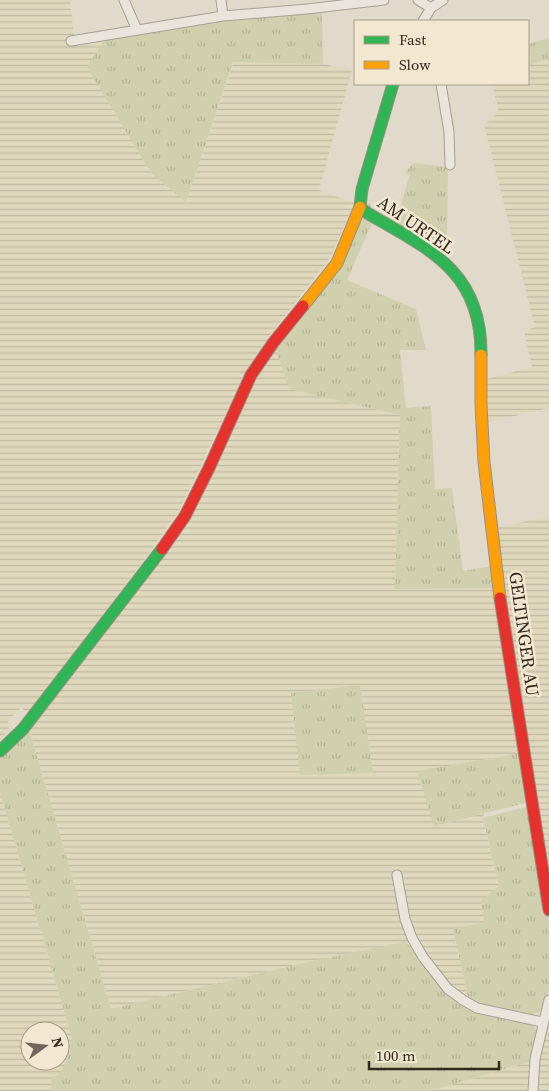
<svg xmlns="http://www.w3.org/2000/svg" width="549" height="1091" font-family="'Source Serif 4',serif">
  <style>
    .farmland { fill: url(#farmland-rules); fill-rule: evenodd }
    .grass { fill: url(#grass-tufts) }
    .lines { fill: none; stroke-linecap: round; stroke-linejoin: round }
    .street-casing { stroke: #a69f95; stroke-width: 11 }
    .fast-casing { stroke: #968f84; stroke-width: 13 }
    .slow-casing { stroke: #968f84; stroke-width: 13 }
    .jam-casing { stroke: #968f84; stroke-width: 13 }
    .street { stroke: #eae5dc; stroke-width: 9 }
    .fast { stroke: #30b455; stroke-width: 11 }
    .slow { stroke: #ff9f0a; stroke-width: 11 }
    .jam { stroke: #e5322d; stroke-width: 11 }
    .labels { text-anchor: middle; stroke-width: 5; stroke-linejoin: round; paint-order: stroke }
    .street-label { font-size: 18px; fill: #33281e; stroke: #f2e8d1 }
  </style>
  <defs>
    <pattern id="farmland-rules" width="6" height="5" patternUnits="userSpaceOnUse" patternTransform="scale(1.25)"><rect width="6" height="5" fill="#e0d8bc"/><path d="M0 2.5h6" fill="none" stroke="#c1b9a1"/></pattern>
    <pattern id="grass-tufts" width="24" height="20" patternUnits="userSpaceOnUse" patternTransform="scale(1.25)"><rect width="24" height="20" fill="#d0d0ae"/><path d="M3 7l-1-3M5 7V3M7 7l1-3M15 17l-1-3M17 17v-4M19 17l1-3" fill="none" stroke="#b3b395"/></pattern>
  </defs>
  <rect width="100%" height="100%" fill="#e1dacb"/>
  <path class="farmland" d="M0,0H70L74,38L138,32L87,67L106,96L186,202L234,61L323,64L352,70L319,190L355,203L330,258L270,335L248,367L179,511L150,552L28,713L21,708L8,721L9,729L0,740Z
    M549,59V408L488,422L486,379L532,367L524,331L535,327L484,125L499,112L492,84H528V65Z
    M274,344L290,389L400,415L395,589L498,588L521,753L418,772L434,825L484,813L483,819L499,886L484,922L453,930L469,1001L445,989L414,950L312,961L111,1009L28,726L161,552L238,407Z
    M549,516V895L496,528Z
    M0,792L71,1035L69,1057L62,1071L51,1080V1091H0ZM30,1031H60V1061H30Z
    M549,1013V1091H536V1066Z
    M532,1061L530,1091H429Z"/>
  <path class="grass" d="M322,7L323,64L233,62L186,202L151,173L87,67L103,42L138,32L222,18L280,16L309,13Z
    M549,38V59L528,65V44Z
    M413,163L448,167L447,236H437L436,249L368,207V203H370L371,207L379,214L397,218L410,174L405,173Z
    M359,219H366L372,223L347,280L416,309L426,350H400L406,408L431,406L435,489L452,488L463,571L493,566L498,588L395,589L400,415L289,389L274,344L296,319Z
    M360,685L373,773L300,775L291,693Z
    M28,726L111,1009L312,961L405,942L414,950L445,989L464,1004L532,1024L537,1032L532,1061L429,1091H51V1080C68,1066 69,1057 71,1035L0,792V753Z
    M521,753L529,802L434,826L417,771Z
    M530,806L549,921V989L540,1012L530,1015L477,1005L469,1001L453,929L484,922L481,900L499,886L483,818Z"/>
  <g class="lines">
    <defs>
      <path id="street" d="M124,0L137,30
        M221,0L223,16
        M418,0L431,8
        M423,21L431,8L443,0
        M71,41L223,16L307,9L384,0
        M441,84L449,132L450,165
        M397,875L405,919L412,938L423,957L448,989L463,1000L477,1008L542,1022
        M533,1091L535,1059L549,1000"/>
      <path id="fast" d="M393,84L362,189L360,207L367,213C431,250 482,272 481,355
        M0,751L23,729L162,549"/>
      <path id="slow" d="M303,306L337,263L360,207
        M481,355V404L484,462L500,598"/>
      <path id="jam" d="M162,549L185,516L209,468L251,375L273,343L303,306
        M500,598L549,910"/>
    </defs>
    <use href="#street" class="street-casing"/>
    <use href="#fast" class="fast-casing"/>
    <use href="#slow" class="slow-casing"/>
    <use href="#jam" class="jam-casing"/>
    <use href="#street" class="street"/>
    <use href="#fast" class="fast"/>
    <use href="#slow" class="slow"/>
    <use href="#jam" class="jam"/>
  </g>
  <g class="labels">
    <g class="street-label">
      <text transform="translate(416 225) rotate(34)" y="6">AM URTEL</text>
      <text transform="translate(524 634) rotate(82)" y="6">GELTINGER AU</text>
    </g>
  </g>
  <rect x="354" y="20" width="175" height="65" fill="#f2e8d1" stroke="#a69b89"/>
  <rect x="364" y="36" width="25" height="8" fill="#30b455" stroke="#a69b89"/>
  <text x="399" y="45" font-size="15" fill="#33281e">Fast</text>
  <rect x="364" y="61" width="25" height="8" fill="#ff9f0a" stroke="#a69b89"/>
  <text x="399" y="70" font-size="15" fill="#33281e">Slow</text>
  <g transform="translate(45 1046) rotate(75)"><circle r="24" fill="#f2e8d1" stroke="#a69b89"/>
  <path d="M0-4L9 19L0 12L-9 19Z" fill="#70665b"/>
  <text y="-8" font-size="14" font-weight="bold" text-anchor="middle" fill="#33281e">N</text>
  </g>
  <path d="M369 1061v8h130v-8" fill="none" stroke="#33281e" stroke-width="2.5"/>
  <text x="376" y="1061" font-size="15" fill="#33281e" stroke="#f2e8d1" stroke-width="4" paint-order="stroke">100 m</text>
</svg>
